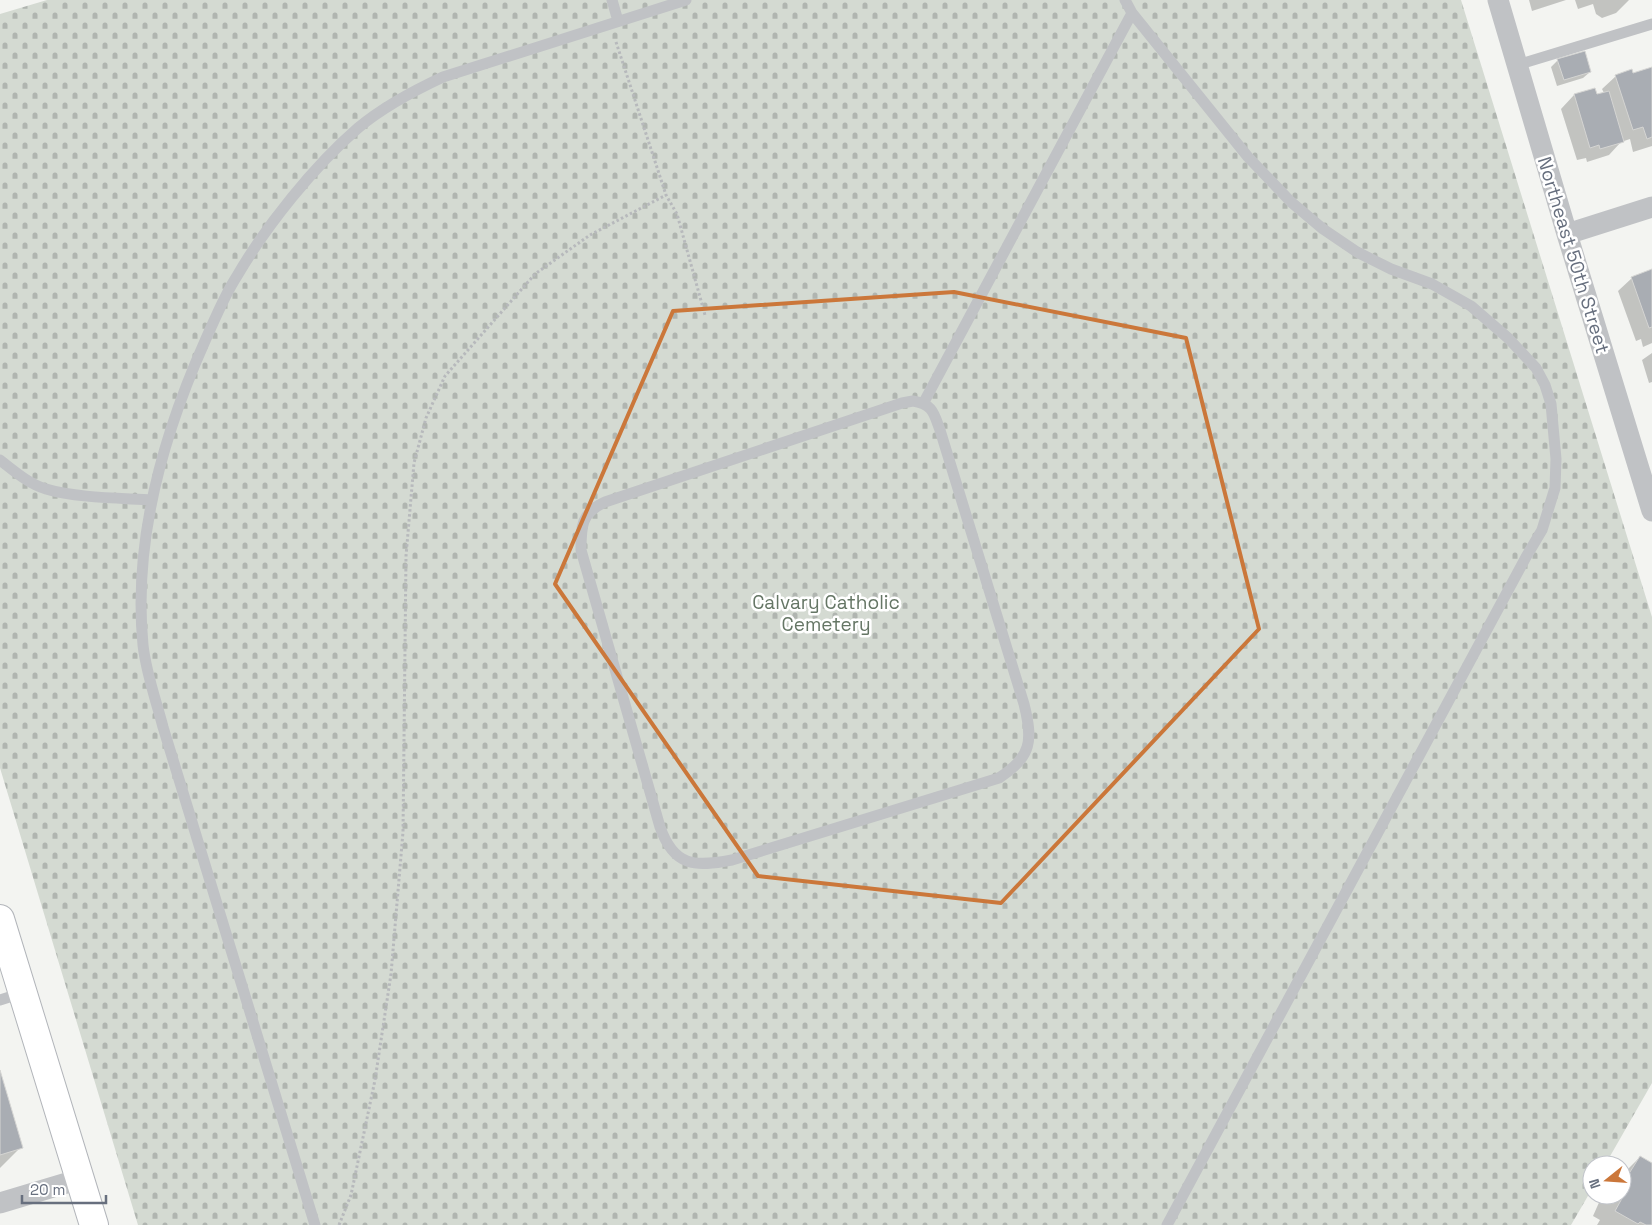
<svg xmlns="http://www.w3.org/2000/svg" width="1652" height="1225" font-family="'Space Grotesk',sans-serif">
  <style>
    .cemetery { fill: url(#cemetery-stones) }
    .shadow { fill: #0003 }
    .building { fill: #a9adb3; stroke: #d5d5d3 }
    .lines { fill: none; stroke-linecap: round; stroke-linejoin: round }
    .secondary-casing { stroke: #b2b5ba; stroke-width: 30 }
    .path { stroke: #b7b9bc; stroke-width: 3; stroke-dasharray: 2.5 2.5; stroke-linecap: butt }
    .service { stroke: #c0c2c5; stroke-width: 11 }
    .minor { stroke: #c0c2c5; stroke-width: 21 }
    .secondary { stroke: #fff; stroke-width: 28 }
    .marked { fill: none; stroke: #cb773a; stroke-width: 4; stroke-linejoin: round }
    .labels { text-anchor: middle; stroke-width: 5; stroke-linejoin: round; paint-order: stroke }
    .street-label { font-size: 19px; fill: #676f7e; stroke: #fff }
    .park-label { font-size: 19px; fill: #657665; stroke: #fff }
  </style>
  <defs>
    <pattern id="cemetery-stones" width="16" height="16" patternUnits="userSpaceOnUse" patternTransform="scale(1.25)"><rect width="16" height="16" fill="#d4dad2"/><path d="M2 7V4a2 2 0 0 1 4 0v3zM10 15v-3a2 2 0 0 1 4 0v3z" fill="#b0b5b0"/></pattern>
  </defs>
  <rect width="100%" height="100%" fill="#f3f4f1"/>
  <path class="cemetery" d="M47,0H1461L1652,617V1083L1605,1165H1592V1189L1571,1225H138L0,768V14Z"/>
  <path class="shadow" d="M1529,0H1566L1532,11Z
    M1575,0H1629L1616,13L1602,18L1596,14L1593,4L1578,9Z
    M1558,60L1590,72L1583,78L1557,86L1551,67Z
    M1652,68V146L1633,152L1630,139L1621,142L1609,155L1587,162L1586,158L1577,160L1561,109L1574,95L1594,89L1596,96L1604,93L1602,89L1616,76L1632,75Z
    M1652,271V343L1643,347L1641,339L1636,341L1618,291L1632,278Z
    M1652,353V382L1649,383L1642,360Z
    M0,1075L21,1147L0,1168Z
    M1640,1157L1652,1164V1225H1597L1600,1220L1593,1216L1601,1198L1605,1195H1622V1175Z"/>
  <path class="building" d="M1585,51L1591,72L1564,80L1557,59Z
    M1652,67V137L1647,139L1643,127L1633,130L1615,75L1632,69L1633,73Z
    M1595,88L1597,94L1609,91L1624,142L1600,149L1599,145L1590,148L1574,94Z
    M1652,269V327L1649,328L1631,277Z
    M0,1070L23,1148L0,1155Z
    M1640,1156L1652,1163V1225H1646L1640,1222L1638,1224L1615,1211L1625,1193L1622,1191V1181L1627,1170L1630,1172Z"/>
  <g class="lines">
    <defs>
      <path id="secondary" d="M0,919L94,1225"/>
    </defs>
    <use href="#secondary" class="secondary-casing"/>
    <path class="path" d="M616,42L666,195L677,214L705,315
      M339,1225L351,1195L375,1080L391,974L403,832L406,556L414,463L426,418L445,376L535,274L590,235L666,195"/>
    <path class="service" d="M612,0L618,21
      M1125,0L1132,13L1248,157L1291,202L1323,229L1357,252L1391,269L1432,284L1471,306L1508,338L1536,368L1545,385L1551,404L1556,459L1555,488L1542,530L1526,557L1167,1225
      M1517,65L1652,24
      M913,401C933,404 934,414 940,430L1024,704C1033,740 1032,757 999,778L732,860C695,867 674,867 660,827L581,550C581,526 581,513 605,502L902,403Z
      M924,402L1132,13
      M0,460C14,471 29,484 46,489C76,498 120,498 152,500
      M0,1000L22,993
      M315,1225L163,727C156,700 146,673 143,645C133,542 163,435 205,341C215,319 224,296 237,276C266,226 314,166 358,128C383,107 413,91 443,77L686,0"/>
    <path class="minor" d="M1498,0L1567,234L1652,511
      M1567,234L1652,207
      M0,1203L80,1179"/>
    <use href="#secondary" class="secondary"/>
  </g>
  <path class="marked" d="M954,292L1186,338L1259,629L1001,903L758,876L555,584L673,311Z"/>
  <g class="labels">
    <g class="street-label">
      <text transform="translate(1574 255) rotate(73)" y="7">Northeast 50th Street</text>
    </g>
    <g class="park-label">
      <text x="826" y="609">Calvary Catholic<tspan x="826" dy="22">Cemetery</tspan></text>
    </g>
  </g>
  <g transform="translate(1607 1180) rotate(253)"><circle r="24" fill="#ffffff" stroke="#c2c5cb"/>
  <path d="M0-4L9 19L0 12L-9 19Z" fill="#cb773a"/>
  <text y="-8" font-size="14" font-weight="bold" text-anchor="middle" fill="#676f7e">N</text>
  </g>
  <path d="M22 1195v8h84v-8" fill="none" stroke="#676f7e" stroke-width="2.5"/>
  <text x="30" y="1195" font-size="15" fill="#676f7e" stroke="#ffffff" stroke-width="4" paint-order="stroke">20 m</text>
</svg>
